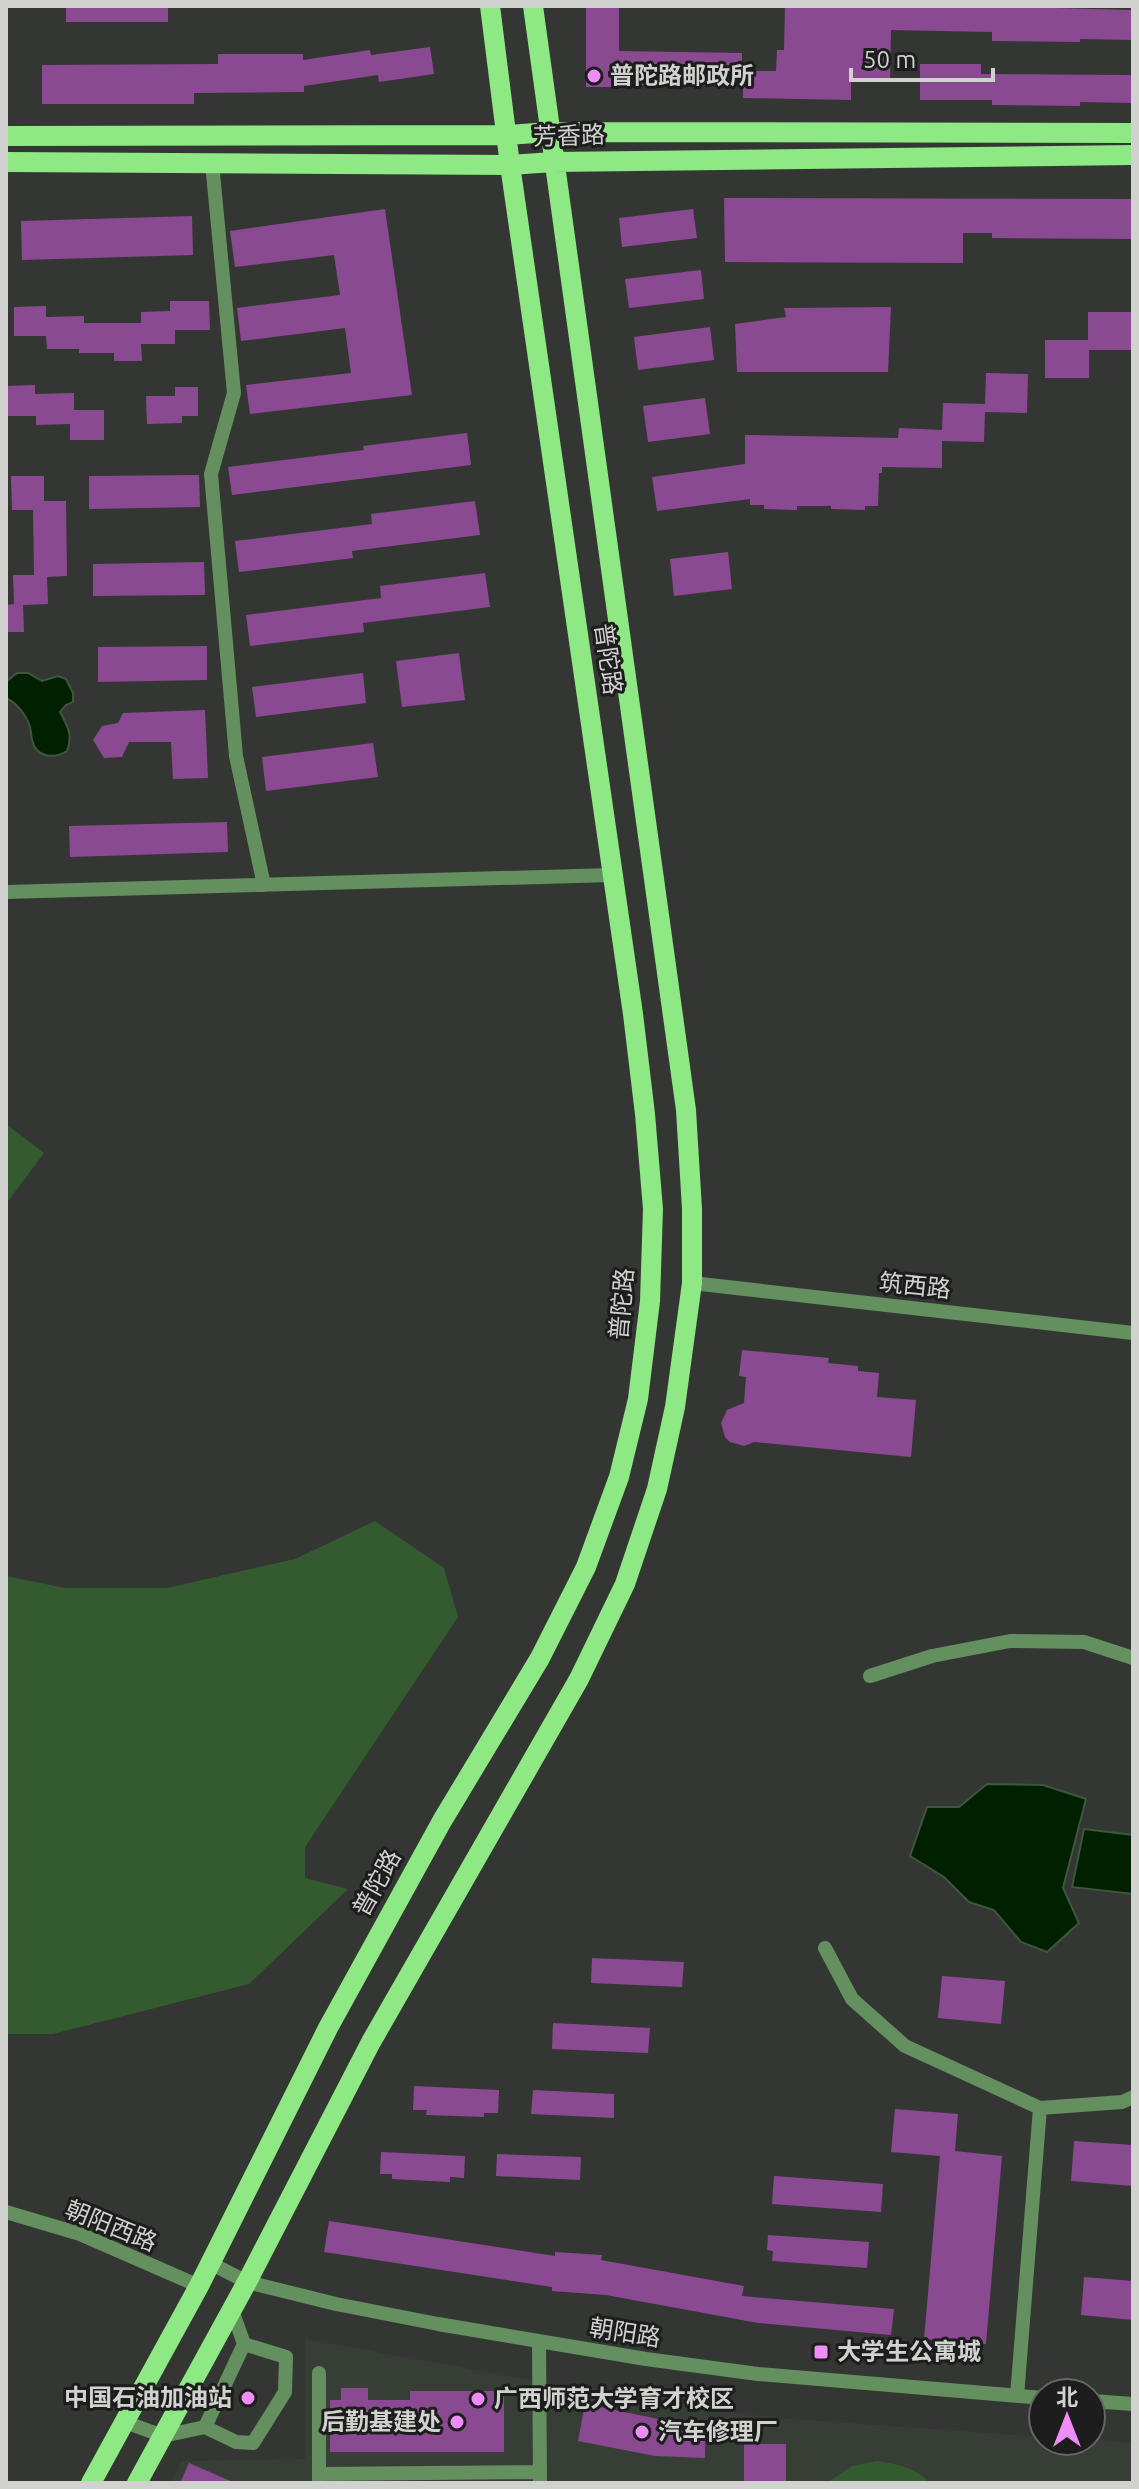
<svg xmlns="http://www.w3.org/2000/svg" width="1139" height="2489" font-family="Ubuntu,'Noto Sans SC',sans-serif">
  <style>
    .built { fill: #373e36 }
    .green { fill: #345b2f }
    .water { fill: #002100; stroke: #3f563e; stroke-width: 2 }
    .building { fill: #8a4a91 }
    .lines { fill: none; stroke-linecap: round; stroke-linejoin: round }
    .minor { stroke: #648f5f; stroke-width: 14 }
    .major { stroke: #8ee883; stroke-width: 20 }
    .poi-dot { fill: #ee8cf8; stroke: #1c1d1c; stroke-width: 3 }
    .labels { text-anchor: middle; stroke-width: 6; stroke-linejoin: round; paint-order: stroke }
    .poi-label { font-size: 24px; font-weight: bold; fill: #d1d2d0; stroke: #1c1d1c; text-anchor: start }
    .street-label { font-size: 24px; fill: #d1d2d0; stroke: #1c1d1c }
  </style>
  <rect width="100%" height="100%" fill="#343634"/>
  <path class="built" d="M305,2339L538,2381L765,2417L1043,2437V2441L1091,2440L1133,2443V2483H170L182,2461L305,2459Z"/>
  <path class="green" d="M6,1124L44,1153L6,1204Z
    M375,1521L444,1568L458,1617L305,1847V1878L348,1889L249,1984L53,2034H6V1576L65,1588H167L295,1559Z
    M877,2461C896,2464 916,2467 929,2483H827L852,2466Z"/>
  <path class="water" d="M17,673H28L42,681L58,676L66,679L73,693V702L66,705L60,712C68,727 73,735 67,751C54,759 36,758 32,740C31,735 31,731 30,727C27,716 16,702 6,698L7,681Z
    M987,1784L1043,1785L1086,1799L1063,1888L1079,1923L1047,1952L1021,1942L994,1910L969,1902L944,1877L910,1856L927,1807H959Z
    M1084,1829L1133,1835V1894L1072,1887Z"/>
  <path class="building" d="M66,6H168V22H66Z
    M586,6H619V51L742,53V71H776L777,50H784L785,6H980L1133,10V40L1080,39V42L992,41V32L891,30L890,79L851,78V100L743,98V86L619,85V87H586Z
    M430,47L434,74L379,82L378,75L304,86V92L194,93V104H42V65L218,64V54H303V60L370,50L371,55Z
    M920,64H981V74L1133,75V103L1080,102V106L992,105V100H920Z
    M724,198L1133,199V239L992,238V233H963V263L725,262Z
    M385,209L412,395L250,414L246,385L351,373L345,328L241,341L237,308L340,295L334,255L235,267L230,231Z
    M693,209L697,238L622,247L619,218Z
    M192,216L193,255L22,260L21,221Z
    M701,270L704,299L629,308L625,279Z
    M170,301H209L210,330H175V344H141L142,361H114V353H79V349H47L46,336H14V307L46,306V317L84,316V323H141V312L170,311Z
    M891,307L888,372H737L735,324L786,317L784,308Z
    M1088,312H1132L1131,350H1089V378H1045V340H1088Z
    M710,327L714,360L638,370L634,337Z
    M986,373L1028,374L1027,413L985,412L984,442L942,441V468L882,467V473H879L878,506H865V510L831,509V506H797V510L764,509V505H750V499L657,511L652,477L745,464V435L898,438L899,428L942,430L943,403L985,404Z
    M35,385V394L74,393V410H104V440H70V424L36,425V416H6V386Z
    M175,387H198V416H182V423L147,424L146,396H175Z
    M705,398L710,434L648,442L643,406Z
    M467,433L471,465L232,495L228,467L364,450L363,446Z
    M199,475L200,507L89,509V476Z
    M11,476H44V501H66L67,576L47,577L48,604L23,605L24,632H6V605L14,604L13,575H34L33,510H12Z
    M475,501L480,535L352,551L353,558L239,572L235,541L372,524L371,514Z
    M728,552L732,589L674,596L670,559Z
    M204,562L205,595L93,596V564Z
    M485,573L490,607L363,623L364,632L250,646L246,615L381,598L380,586Z
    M207,646V680L98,682V647Z
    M459,653L465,700L402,707L396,661Z
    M363,673L366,703L256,717L252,687Z
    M205,710L208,778L173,779L171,742H129L122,757L104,758L93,740L102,726L118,723L123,713Z
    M373,743L378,777L266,791L262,757Z
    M227,822L228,852L70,857L69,826Z
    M742,1350L829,1358L828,1363L858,1366V1371L879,1373L877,1397L916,1400L911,1457L754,1442L744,1446L730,1442L725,1437L721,1423L727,1410L744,1403L746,1377L739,1376Z
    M592,1958L684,1962L682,1987L591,1983Z
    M942,1976L1005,1981L1001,2024L938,2018Z
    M553,2023L650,2028L648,2053L552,2049Z
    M414,2086L499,2090L498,2113H484V2117L426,2115L427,2110H413Z
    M533,2090L614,2094V2118L531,2114Z
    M895,2109L958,2114L955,2151L1002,2156L986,2344L924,2339L940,2156L891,2152Z
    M1074,2141L1133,2145V2186L1071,2181Z
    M381,2152L465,2156L464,2178L450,2177V2182L392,2179V2174H380Z
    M497,2154L581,2157L580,2180L496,2176Z
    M774,2176L883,2184L881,2212L772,2204Z
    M329,2221L555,2256V2252L602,2255L601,2260L744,2286L742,2296L894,2309L891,2335L758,2323L606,2295L552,2291V2287L324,2252Z
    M768,2235L869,2242L867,2268L772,2261L773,2251L767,2250Z
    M1084,2277L1133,2281V2320L1081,2315Z
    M341,2388H368V2400H410V2391H504V2452H330V2400H341Z
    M585,2404L663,2420L705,2424V2458L655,2456L578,2441Z
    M744,2444H786V2483H744Z
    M189,2463L235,2483H180Z"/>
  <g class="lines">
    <path class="minor" d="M212,163L234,393L211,474L236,756L264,885
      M6,892L612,875
      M692,1283L1133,1333
      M870,1676L932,1656L1010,1641L1084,1642L1133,1658
      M825,1948L852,1999L905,2046L1040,2108L1122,2102L1133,2097
      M6,2212L80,2234L199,2286
      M210,2263L247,2282L336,2304L438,2324L646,2359L758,2374L1043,2398
      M539,2341L540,2483
      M319,2373V2480
      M1017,2396L1040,2108
      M1091,2401L1133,2404
      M125,2422L163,2436L205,2427L244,2344L232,2310
      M205,2427L236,2442L253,2443L285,2392L286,2357L244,2344
      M319,2474L540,2472"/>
    <path class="major" d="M6,136L507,135L549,132L1133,133
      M6,162L510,165L553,162L1133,155
      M91,2483L199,2286L328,2028L442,1821L540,1658L586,1567L619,1477L638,1399L650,1301L653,1209L645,1114L633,1014L510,165L490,6
      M137,2483L247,2282L371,2042L579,1679L625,1584L657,1489L675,1407L692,1283V1209L686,1110L533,6"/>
  </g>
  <g class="poi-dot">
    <circle cx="594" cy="76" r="8"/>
    <rect x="813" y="2344" width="16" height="16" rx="4"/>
    <circle cx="248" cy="2398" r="8"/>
    <circle cx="478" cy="2399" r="8"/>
    <circle cx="457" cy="2422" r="8"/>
    <circle cx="642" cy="2432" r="8"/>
  </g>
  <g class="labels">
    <g class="poi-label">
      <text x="610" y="84">普陀路邮政所</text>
      <text x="837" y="2360">大学生公寓城</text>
      <text x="232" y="2406" text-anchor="end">中国石油加油站</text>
      <text x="494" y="2407">广西师范大学育才校区</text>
      <text x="441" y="2430" text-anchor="end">后勤基建处</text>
      <text x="658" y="2440">汽车修理厂</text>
    </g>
    <g class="street-label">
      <text transform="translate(569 136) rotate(-2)" y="8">芳香路</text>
      <text transform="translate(608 659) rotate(82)" y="8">普陀路</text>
      <text transform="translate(915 1286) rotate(6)" y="8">筑西路</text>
      <text transform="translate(622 1304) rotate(-85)" y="8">普陀路</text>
      <text transform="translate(377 1883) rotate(-61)" y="8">普陀路</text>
      <text transform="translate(111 2226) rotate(22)" y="8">朝阳西路</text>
      <text transform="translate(625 2333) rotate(9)" y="8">朝阳路</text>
    </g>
  </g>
  <rect width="1139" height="2489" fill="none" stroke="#d1d2d0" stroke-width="16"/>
  <g transform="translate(1067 2417)"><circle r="38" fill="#1c1d1c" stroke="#646564" stroke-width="2"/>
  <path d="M0-6L14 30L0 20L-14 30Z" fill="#ee8cf8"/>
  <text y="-12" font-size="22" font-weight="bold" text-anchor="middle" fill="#d1d2d0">北</text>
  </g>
  <path d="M851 68v12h142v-12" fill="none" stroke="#d1d2d0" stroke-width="4"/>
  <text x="863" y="68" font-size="24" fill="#d1d2d0" stroke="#1c1d1c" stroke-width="6" paint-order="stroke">50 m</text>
</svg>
